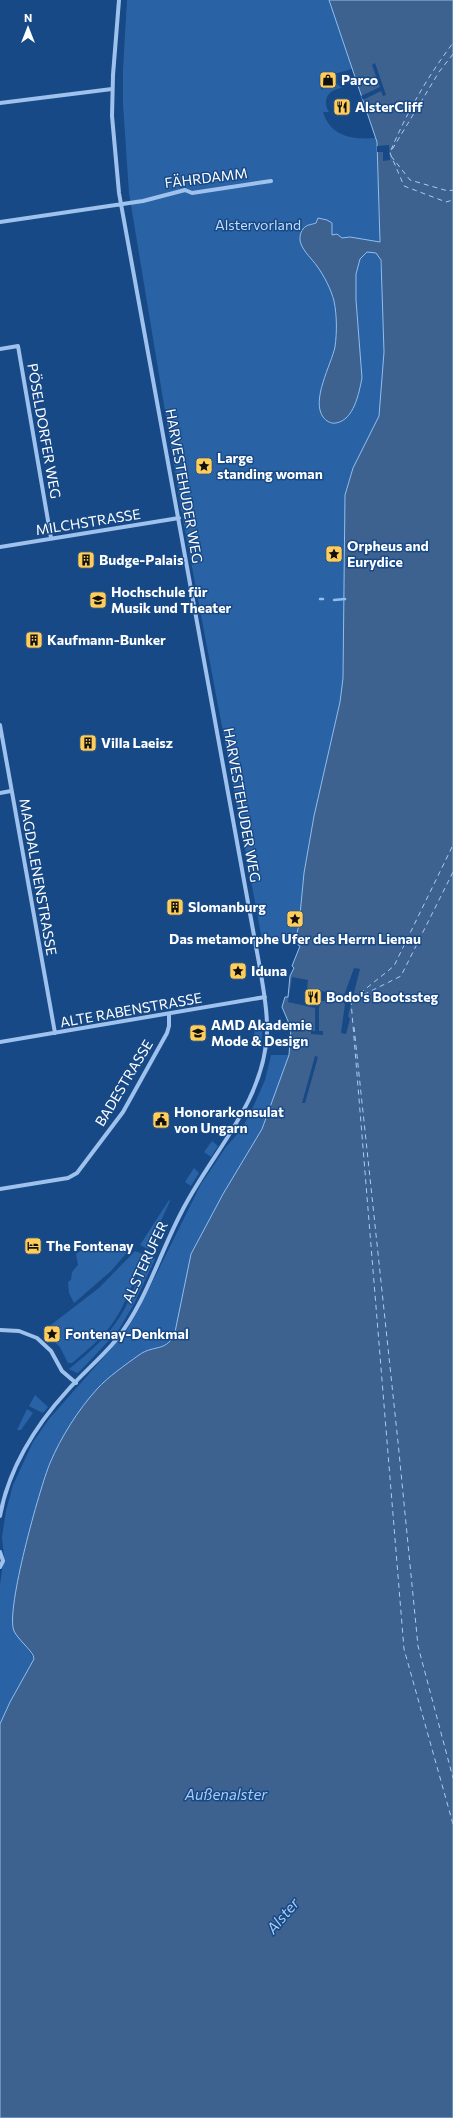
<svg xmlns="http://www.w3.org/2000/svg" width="453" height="2118" font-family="Commissioner,sans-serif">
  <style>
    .green { fill: #2a63a5 }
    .water { fill: #3d6290; stroke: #90bef0 }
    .pier { fill: #174986 }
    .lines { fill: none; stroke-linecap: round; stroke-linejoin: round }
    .stream { stroke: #90bef0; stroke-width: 2.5 }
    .ferry { stroke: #a9ccf5; stroke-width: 1; stroke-dasharray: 5 4; stroke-linecap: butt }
    .street { stroke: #9ec2ed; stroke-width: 4 }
    .labels { text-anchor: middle; stroke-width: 3; stroke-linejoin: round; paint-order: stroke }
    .poi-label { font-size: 14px; font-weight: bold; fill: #fff; stroke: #174986; text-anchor: start }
    .street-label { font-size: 14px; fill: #fff; stroke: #174986 }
    .park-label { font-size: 14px; fill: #c3dcfa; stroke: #174986 }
    .water-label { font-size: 15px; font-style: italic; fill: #a9ccf5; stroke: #174986 }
  </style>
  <rect width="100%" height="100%" fill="#174986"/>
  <path class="green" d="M127,0H345L341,35L352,69L323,77L321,90L337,84L342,88C329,89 321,100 329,112H323C330,136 352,140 375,138L377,142L380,260L397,402C374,432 354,457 345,495L343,678L340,702L314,816L304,873L299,925L297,933L300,938L287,942L262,939L182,514L129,193L123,104V70Z
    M263,1026L261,1046L253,1045L255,1027Z
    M271,1055H289L262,1129L223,1194L171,1341L164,1346L141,1354L26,1646L34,1659L10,1702L0,1724V1585L4,1556L2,1537L6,1511L13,1485L33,1442L49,1419L125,1333L138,1311L201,1184L226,1147L241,1130L250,1114L265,1080Z
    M212,1141L218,1146L211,1157L204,1152Z
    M194,1168L199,1173L191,1186L185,1182Z
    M169,1200L170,1201L148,1249L140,1245Z
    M99,1246L130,1249L111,1271L74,1303L69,1293L68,1282L71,1280L72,1272L78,1265L76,1254L83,1249Z
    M135,1251L145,1255C134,1278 127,1303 112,1324C101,1339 86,1351 72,1363H68L60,1347L43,1331L99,1288Z
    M147,1256L155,1259L134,1304L118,1331L80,1371L77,1373L69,1369C91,1351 112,1333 125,1308C134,1291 139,1273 147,1256Z
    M35,1395L48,1407L43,1413L29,1406Z
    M27,1409L33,1413L21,1430H17Z"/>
  <path class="water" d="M329,0H453V2118H0V1724L10,1702L34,1659L33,1655C28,1647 18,1639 14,1631C5,1611 40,1487 50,1463C61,1437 78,1410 97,1389C108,1377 125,1365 139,1355C154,1344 167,1353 175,1332L191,1254L223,1194L262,1129L289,1055L291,1028L282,1007L285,997H288L290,976L294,968L292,966L300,946L298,945L300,938L297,933L299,925L304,873L314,816L340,702L343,678L345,495L353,468L379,416L384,352L381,260L376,253L367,252L360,259L356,274V300L362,378C359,393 354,420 336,423C331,424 326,421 323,417C311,400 331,365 335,347C337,332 337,316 334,301C331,289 324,276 317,266C312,259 304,252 301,244C299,239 300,233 303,229C307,224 311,225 316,223L318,218L327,220L332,223V235L337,234L342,238L350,237L380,242L377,142Z"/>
  <path class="pier" d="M375,63L386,95L383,96L381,91L363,100L361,96L380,87L372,65Z
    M389,145L390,160L383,161V152H377V146Z
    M354,968L360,969L348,1016L350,1019L346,1034L341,1033L345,1004L342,1001Z
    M292,977L308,980L307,988L326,992L325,1001H321L319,1008V1031H323V1035L311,1034V1031H315V1008L288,1002Z
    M315,1056L318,1057L305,1103H302Z"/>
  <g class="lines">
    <path class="stream" d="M320,599H323
      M334,600L345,599"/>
    <path class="ferry" d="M453,54L439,72L390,153L404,186L446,202L453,200
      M391,150C407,112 428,76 453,43
      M391,156L410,180L448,191L453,190
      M453,872L401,976L351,1001L404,1649L453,1824
      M353,999L394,966L453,845
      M354,1027L398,1442L418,1646L453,1778"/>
    <path class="street" d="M0,103L112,89
      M0,222L143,201L185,190L192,193L271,181
      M0,349L18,346L51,538
      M0,547L179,518
      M0,725L55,1033
      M0,793L11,791
      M0,1042L265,997
      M0,1189L68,1178L77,1173L123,1112L167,1033L169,1026V1014
      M0,1330L19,1331L37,1338L51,1351L62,1371L76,1383
      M0,1516C8,1470 35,1426 67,1391C82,1374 101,1358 116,1340C146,1302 159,1255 181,1213C211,1153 264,1103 267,1033C268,1013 264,994 261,974L119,193L112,116L113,75L119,0
      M0,1552L3,1561L0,1567"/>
  </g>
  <defs>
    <symbol id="shop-square" viewBox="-11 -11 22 22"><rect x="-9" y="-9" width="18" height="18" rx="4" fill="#ffcd5a" stroke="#174986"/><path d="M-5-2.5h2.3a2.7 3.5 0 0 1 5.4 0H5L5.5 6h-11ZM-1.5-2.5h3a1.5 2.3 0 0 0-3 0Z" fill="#111"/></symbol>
    <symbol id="restaurant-square" viewBox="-11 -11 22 22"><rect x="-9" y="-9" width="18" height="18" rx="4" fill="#ffcd5a" stroke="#174986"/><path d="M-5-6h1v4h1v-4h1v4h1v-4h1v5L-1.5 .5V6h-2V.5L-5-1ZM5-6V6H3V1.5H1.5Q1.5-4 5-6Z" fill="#111"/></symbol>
    <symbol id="sight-square" viewBox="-11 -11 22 22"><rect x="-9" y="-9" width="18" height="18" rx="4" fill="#ffcd5a" stroke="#174986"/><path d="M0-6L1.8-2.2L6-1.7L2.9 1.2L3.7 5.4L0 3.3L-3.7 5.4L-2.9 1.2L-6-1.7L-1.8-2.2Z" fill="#111"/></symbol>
    <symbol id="building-square" viewBox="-11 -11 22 22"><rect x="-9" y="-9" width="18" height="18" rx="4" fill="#ffcd5a" stroke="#174986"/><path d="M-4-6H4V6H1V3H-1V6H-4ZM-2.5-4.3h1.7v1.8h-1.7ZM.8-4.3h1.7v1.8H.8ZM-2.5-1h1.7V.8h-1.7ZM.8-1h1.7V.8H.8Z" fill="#111"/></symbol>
    <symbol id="university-square" viewBox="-11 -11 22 22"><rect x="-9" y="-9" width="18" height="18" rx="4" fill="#ffcd5a" stroke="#174986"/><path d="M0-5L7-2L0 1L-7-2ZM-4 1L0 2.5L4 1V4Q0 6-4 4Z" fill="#111"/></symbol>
    <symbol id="civic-square" viewBox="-11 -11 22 22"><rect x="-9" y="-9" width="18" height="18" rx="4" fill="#ffcd5a" stroke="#174986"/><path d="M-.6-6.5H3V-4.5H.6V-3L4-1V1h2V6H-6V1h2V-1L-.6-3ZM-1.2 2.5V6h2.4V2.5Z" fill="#111"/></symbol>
    <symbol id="hotel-square" viewBox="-11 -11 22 22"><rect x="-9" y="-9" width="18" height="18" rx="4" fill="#ffcd5a" stroke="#174986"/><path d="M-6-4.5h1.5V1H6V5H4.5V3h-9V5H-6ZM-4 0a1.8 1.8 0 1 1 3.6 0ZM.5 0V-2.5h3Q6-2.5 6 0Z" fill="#111"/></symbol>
  </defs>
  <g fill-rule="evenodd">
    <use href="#shop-square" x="318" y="70" width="20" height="20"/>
    <use href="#restaurant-square" x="332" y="97" width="20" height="20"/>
    <use href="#sight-square" x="194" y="456" width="20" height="20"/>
    <use href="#sight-square" x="324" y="544" width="20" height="20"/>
    <use href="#building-square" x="76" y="550" width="20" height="20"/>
    <use href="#university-square" x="88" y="590" width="20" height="20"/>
    <use href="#building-square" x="24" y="630" width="20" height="20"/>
    <use href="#building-square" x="78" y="733" width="20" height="20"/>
    <use href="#building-square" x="165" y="897" width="20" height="20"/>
    <use href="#sight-square" x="285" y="909" width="20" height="20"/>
    <use href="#sight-square" x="228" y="961" width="20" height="20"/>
    <use href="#restaurant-square" x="303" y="987" width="20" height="20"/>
    <use href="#university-square" x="188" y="1023" width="20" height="20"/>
    <use href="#civic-square" x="151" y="1110" width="20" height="20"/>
    <use href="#hotel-square" x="23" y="1236" width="20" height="20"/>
    <use href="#sight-square" x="42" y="1324" width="20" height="20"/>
  </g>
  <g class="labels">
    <g class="poi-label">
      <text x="341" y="85">Parco</text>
      <text x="355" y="112">AlsterCliff</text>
      <text x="217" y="463">Large<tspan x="217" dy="16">standing woman</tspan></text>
      <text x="347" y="551">Orpheus and<tspan x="347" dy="16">Eurydice</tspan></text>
      <text x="99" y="565">Budge-Palais</text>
      <text x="111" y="597">Hochschule für<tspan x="111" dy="16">Musik und Theater</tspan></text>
      <text x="47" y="645">Kaufmann-Bunker</text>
      <text x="101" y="748">Villa Laeisz</text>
      <text x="188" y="912">Slomanburg</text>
      <text x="295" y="944" text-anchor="middle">Das metamorphe Ufer des Herrn Lienau</text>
      <text x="251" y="976">Iduna</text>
      <text x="326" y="1002">Bodo's Bootssteg</text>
      <text x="211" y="1030">AMD Akademie<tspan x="211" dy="16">Mode &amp; Design</tspan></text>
      <text x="174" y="1117">Honorarkonsulat<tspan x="174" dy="16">von Ungarn</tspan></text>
      <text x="46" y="1251">The Fontenay</text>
      <text x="65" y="1339">Fontenay-Denkmal</text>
    </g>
    <g class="street-label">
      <text transform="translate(206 178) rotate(-7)" y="5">FÄHRDAMM</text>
      <text transform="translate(44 431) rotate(80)" y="5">PÖSELDORFER WEG</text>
      <text transform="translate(184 486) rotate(80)" y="5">HARVESTEHUDER WEG</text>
      <text transform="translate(88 522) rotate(-9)" y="5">MILCHSTRASSE</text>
      <text transform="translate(242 805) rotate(80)" y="5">HARVESTEHUDER WEG</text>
      <text transform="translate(38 877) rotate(80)" y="5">MAGDALENENSTRASSE</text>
      <text transform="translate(131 1010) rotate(-10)" y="5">ALTE RABENSTRASSE</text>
      <text transform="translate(124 1083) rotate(-59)" y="5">BADESTRASSE</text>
      <text transform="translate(145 1262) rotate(-65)" y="5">ALSTERUFER</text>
    </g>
    <g class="park-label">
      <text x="258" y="230">Alstervorland</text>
    </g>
    <g class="water-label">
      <text x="226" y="1800">Außenalster</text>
      <text transform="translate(283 1916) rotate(-50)" y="5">Alster</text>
    </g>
  </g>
  <g transform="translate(28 28)" stroke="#174986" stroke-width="3" paint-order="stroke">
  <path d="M0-3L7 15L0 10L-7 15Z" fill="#ffffff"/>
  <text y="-6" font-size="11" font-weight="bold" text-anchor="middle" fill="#ffffff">N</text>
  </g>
</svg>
